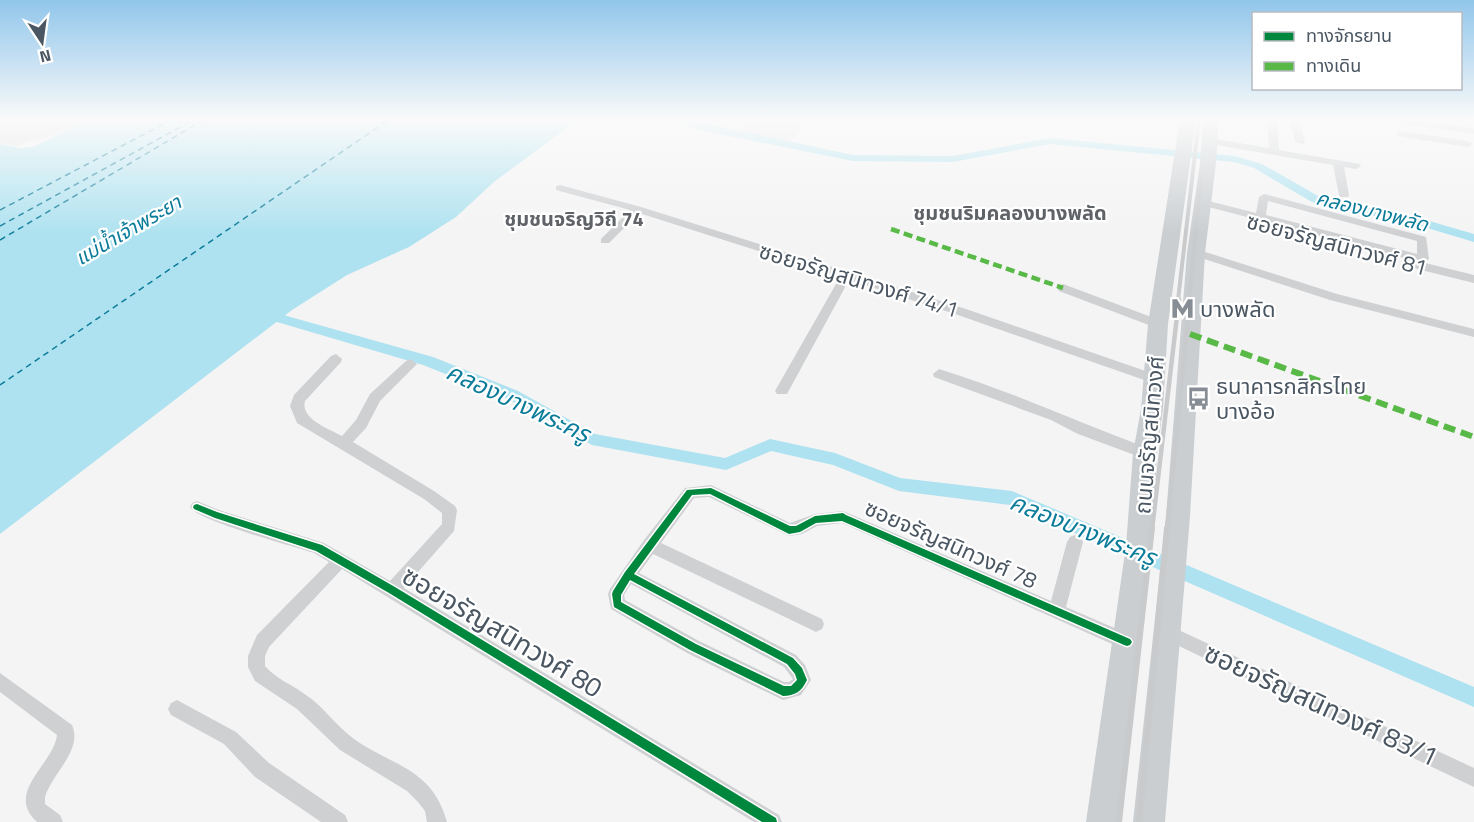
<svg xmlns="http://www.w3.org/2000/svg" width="1474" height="822" font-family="'Titillium Web','Noto Sans Thai',sans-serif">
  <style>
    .education { fill: #e6e5e6 }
    .water { fill: #aee2f0 }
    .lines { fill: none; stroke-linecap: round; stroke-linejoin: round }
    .canal { fill: #aee2f0; fill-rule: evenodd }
    .ferry { stroke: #0c7c9b; stroke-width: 1.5; stroke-dasharray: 6 4.5; stroke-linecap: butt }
    .building { fill: #ddddde; stroke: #e5e6e7; stroke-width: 1.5 }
    .street { fill: #ced0d2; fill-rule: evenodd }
    .primary { fill: #caced1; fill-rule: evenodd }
    .rail-far2 { stroke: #c9cacc; stroke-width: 4 }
    .rail-far1 { stroke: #c9cacc; stroke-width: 4.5 }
    .rail { stroke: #c9cacc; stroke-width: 6 }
    .quiet-far1 { stroke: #58b947; stroke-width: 4.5; stroke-dasharray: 9 4.5; stroke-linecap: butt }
    .quiet { stroke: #58b947; stroke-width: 6; stroke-dasharray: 12 6; stroke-linecap: butt }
    .cycleway-casing { stroke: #fff; stroke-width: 3 }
    .cycleway { fill: #00873e; fill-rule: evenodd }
    .labels { text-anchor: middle; stroke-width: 4.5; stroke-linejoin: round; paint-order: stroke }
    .far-water-label { font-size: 20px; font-style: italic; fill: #0c7c9b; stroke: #fff }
    .far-neighbourhood-label { font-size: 20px; font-weight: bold; fill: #5f6368; stroke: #fff }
    .street-label { font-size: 22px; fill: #4a5661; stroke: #fff }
    .poi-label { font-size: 22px; fill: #4a5661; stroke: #fff; text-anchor: start }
    .water-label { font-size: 24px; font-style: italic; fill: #0c7c9b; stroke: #fff }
    .near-street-label { font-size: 27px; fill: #4a5661; stroke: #fff }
  </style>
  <rect width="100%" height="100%" fill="#f4f4f4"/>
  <path class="education" d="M747,119H810L789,143L737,131Z"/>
  <path class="water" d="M90,119H579L495,181L456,217L409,247L347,275L292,310L0,534V144L20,148L33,147Z"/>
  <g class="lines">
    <path class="canal" d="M668,119H685L853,155L953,156L1050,138L1235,156L1262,164L1320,197L1426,220L1474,234V242L1424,227L1312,202L1254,168L1234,162L1050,144L953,162L853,161L700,130Z
      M264,306L287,316L433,357L518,391L595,434L725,458L770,439L835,453L900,478L1012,491L1474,687V707L1010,505L899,491L833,465L771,451L726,470L592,445L508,399L423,365L277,322L259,314L257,311L259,308Z"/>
    <path class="ferry" d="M0,210L173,119
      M0,226L195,119
      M0,240L205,119
      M0,385L390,119"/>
  </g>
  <path class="building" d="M0,119L27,125L39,119H87L47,138L27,141L17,146L0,143Z"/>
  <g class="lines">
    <path class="street" d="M1267,119H1277L1279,150L1360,164L1361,166L1356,169L1344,167L1349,195L1348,197H1340L1339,195L1333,165L1210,144L1205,141L1210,138L1269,148Z
      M1289,119H1299L1305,142L1303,144L1295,142Z
      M1383,119H1410L1474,128V134L1388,122Z
      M1400,131L1468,141L1473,144L1468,147L1397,136V132Z
      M560,185L641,207L963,308L1160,376L1162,379L1160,382H1150L955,314L849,280L787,394H777L775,391L840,277L639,213L609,243H601V239L630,210L556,190V186Z
      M1264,194L1426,237L1429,259L1423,263L1197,204L1196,202L1201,199L1256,213L1259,197ZM1268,201L1417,241V254L1266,215Z
      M1196,249L1337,294L1474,329V337L1330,300L1192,255L1190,253Z
      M1409,259L1474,275V283L1405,266V260Z
      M1063,284L1162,321L1164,324L1162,327H1154L1059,291L1057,288Z
      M336,354L342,359L341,362L305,401C300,419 329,429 342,436L356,420L370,394L406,361L411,359L417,364L380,401L366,428L353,442L434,491L455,506L457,510L454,531L404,588L779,815L782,822H754L342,569L269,647L265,656V666C276,679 293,685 306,695C324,707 336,726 354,739C394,767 432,768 447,822H427L425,811L418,802L407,791L340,750L297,709L255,681L248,667V656L257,635L329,562L314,553C295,547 196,520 190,507L192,503L197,501L219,510L324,543L390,581L442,524V513L424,499L297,423L290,406L294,395L331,356Z
      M939,369C1011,391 1079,423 1150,449L1152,453L1150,457H1140L1078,434L1051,420L934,377L933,374Z
      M711,485L790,523L815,514L843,511L1051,601L1067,542L1070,537L1075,535L1080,537L1083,542L1066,607L1133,636L1135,642L1133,648L1127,650L1121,648L842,523L817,526L802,534L789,536L709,497L694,498L661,543L822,619L824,624L822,629L816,632L810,629L653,554L639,573L796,655L805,665L811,680L801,695L783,700L687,653L611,609L608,594L610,589L644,540L685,488ZM631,584L784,667L793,679L789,682H784L699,641L625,600L624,595Z
      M1168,625L1474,768V787L1162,638L1160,633L1162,628Z
      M0,673L72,725C83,751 52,773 45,797V804L60,815L63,822H37C4,792 54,764 57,735L0,692Z
      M177,700L236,732L269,763L345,815L348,822H321L255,777L224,744L171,715L168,709L171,703Z"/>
    <path class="primary" d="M1180,119H1196L1168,324L1163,409L1157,453L1152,546L1118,822H1086L1126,546L1133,453L1141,409L1148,324Z
      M1203,119H1219L1216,163L1205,253L1190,516L1165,822H1133L1166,516L1187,253L1200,163Z"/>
    <path class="rail-far2" d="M1178,300L1199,119
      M1189,300L1201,180"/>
    <path class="rail-far1" d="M1152,530L1179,299
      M1167,530L1190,299"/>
    <path class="rail" d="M1119,822L1152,528
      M1139,822L1167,528"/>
    <path class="quiet-far1" d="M891,229L1063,288"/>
    <path class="quiet" d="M1190,334L1474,437"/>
    <defs>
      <path id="cycleway" d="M711,488L790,526H796L815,516L843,513L846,515L1130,639L1132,642L1130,645L1127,646L1124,645L842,521L816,523L800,532L789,534L710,494L692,495L634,574L793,658L802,668L807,680C802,691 795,696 783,696L690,650L614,607L612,594L613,591L625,572L687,490ZM630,580L787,664L795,674L797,680L791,686H784L696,644L621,602V595Z
        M197,504L217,512L322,545L395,587L776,818L777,822H762L389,593L316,551L215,518L194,509L193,507L194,505Z"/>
    </defs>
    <use href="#cycleway" class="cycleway-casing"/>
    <use href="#cycleway" class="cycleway"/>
  </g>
  <linearGradient id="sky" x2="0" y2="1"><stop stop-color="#91c6eb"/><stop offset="0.51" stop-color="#fafafa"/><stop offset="1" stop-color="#fafafa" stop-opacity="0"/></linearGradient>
  <rect width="1474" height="234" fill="url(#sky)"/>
  <defs>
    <symbol id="metro-bare" viewBox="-9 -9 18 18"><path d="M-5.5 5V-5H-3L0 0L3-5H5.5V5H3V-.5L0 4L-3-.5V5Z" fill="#868d94" stroke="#fff" stroke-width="2.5" paint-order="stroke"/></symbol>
    <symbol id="bus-bare" viewBox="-9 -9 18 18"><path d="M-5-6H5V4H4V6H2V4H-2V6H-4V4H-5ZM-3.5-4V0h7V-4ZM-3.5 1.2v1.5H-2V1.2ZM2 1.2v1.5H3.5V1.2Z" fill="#868d94" stroke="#fff" stroke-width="2.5" paint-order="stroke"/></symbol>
  </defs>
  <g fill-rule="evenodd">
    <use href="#metro-bare" x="1166" y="292" width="33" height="33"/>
    <use href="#bus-bare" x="1182" y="382" width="33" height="33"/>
  </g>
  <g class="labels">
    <g class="far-water-label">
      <text transform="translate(1372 211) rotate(14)" y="7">คลองบางพลัด</text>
      <text transform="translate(128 230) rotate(-30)" y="7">แม่น้ำเจ้าพระยา</text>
    </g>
    <g class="far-neighbourhood-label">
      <text x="1010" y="220">ชุมชนริมคลองบางพลัด</text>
      <text x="574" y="226">ชุมชนจริญวิถี 74</text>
    </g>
    <g class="street-label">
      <text transform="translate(1337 244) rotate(15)" y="8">ซอยจรัญสนิทวงศ์ 81</text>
      <text transform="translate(859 280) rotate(17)" y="8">ซอยจรัญสนิทวงศ์ 74/1</text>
      <text transform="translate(1149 435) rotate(-85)" y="8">ถนนจรัญสนิทวงศ์</text>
      <text transform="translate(951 544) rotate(24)" y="8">ซอยจรัญสนิทวงศ์ 78</text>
    </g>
    <g class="poi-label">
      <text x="1200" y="317">บางพลัด</text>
      <text x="1216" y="394">ธนาคารกสิกรไทย<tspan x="1216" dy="25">บางอ้อ</tspan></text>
    </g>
    <g class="water-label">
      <text transform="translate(518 403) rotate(25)" y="8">คลองบางพระครู</text>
      <text transform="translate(1083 530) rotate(22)" y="8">คลองบางพระครู</text>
    </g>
    <g class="near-street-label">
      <text transform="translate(502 632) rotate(31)" y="9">ซอยจรัญสนิทวงศ์ 80</text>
      <text transform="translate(1321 705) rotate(25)" y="9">ซอยจรัญสนิทวงศ์ 83/1</text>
    </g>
  </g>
  <rect x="1252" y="12" width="210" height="78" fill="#ffffff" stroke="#b7bbc0" stroke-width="1.5"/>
  <rect x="1264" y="32" width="30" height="9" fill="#00873e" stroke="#b7bbc0" stroke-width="1.5"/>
  <text x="1306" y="42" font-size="18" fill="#4a5661">ทางจักรยาน</text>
  <rect x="1264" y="62" width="30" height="9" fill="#58b947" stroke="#b7bbc0" stroke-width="1.5"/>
  <text x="1306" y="72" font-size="18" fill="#4a5661">ทางเดิน</text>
  <g transform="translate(42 42) rotate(167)" stroke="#ffffff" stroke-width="4.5" paint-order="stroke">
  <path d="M0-4.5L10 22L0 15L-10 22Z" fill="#4a5661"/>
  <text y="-9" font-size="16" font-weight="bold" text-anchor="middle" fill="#4a5661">N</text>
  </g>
</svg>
